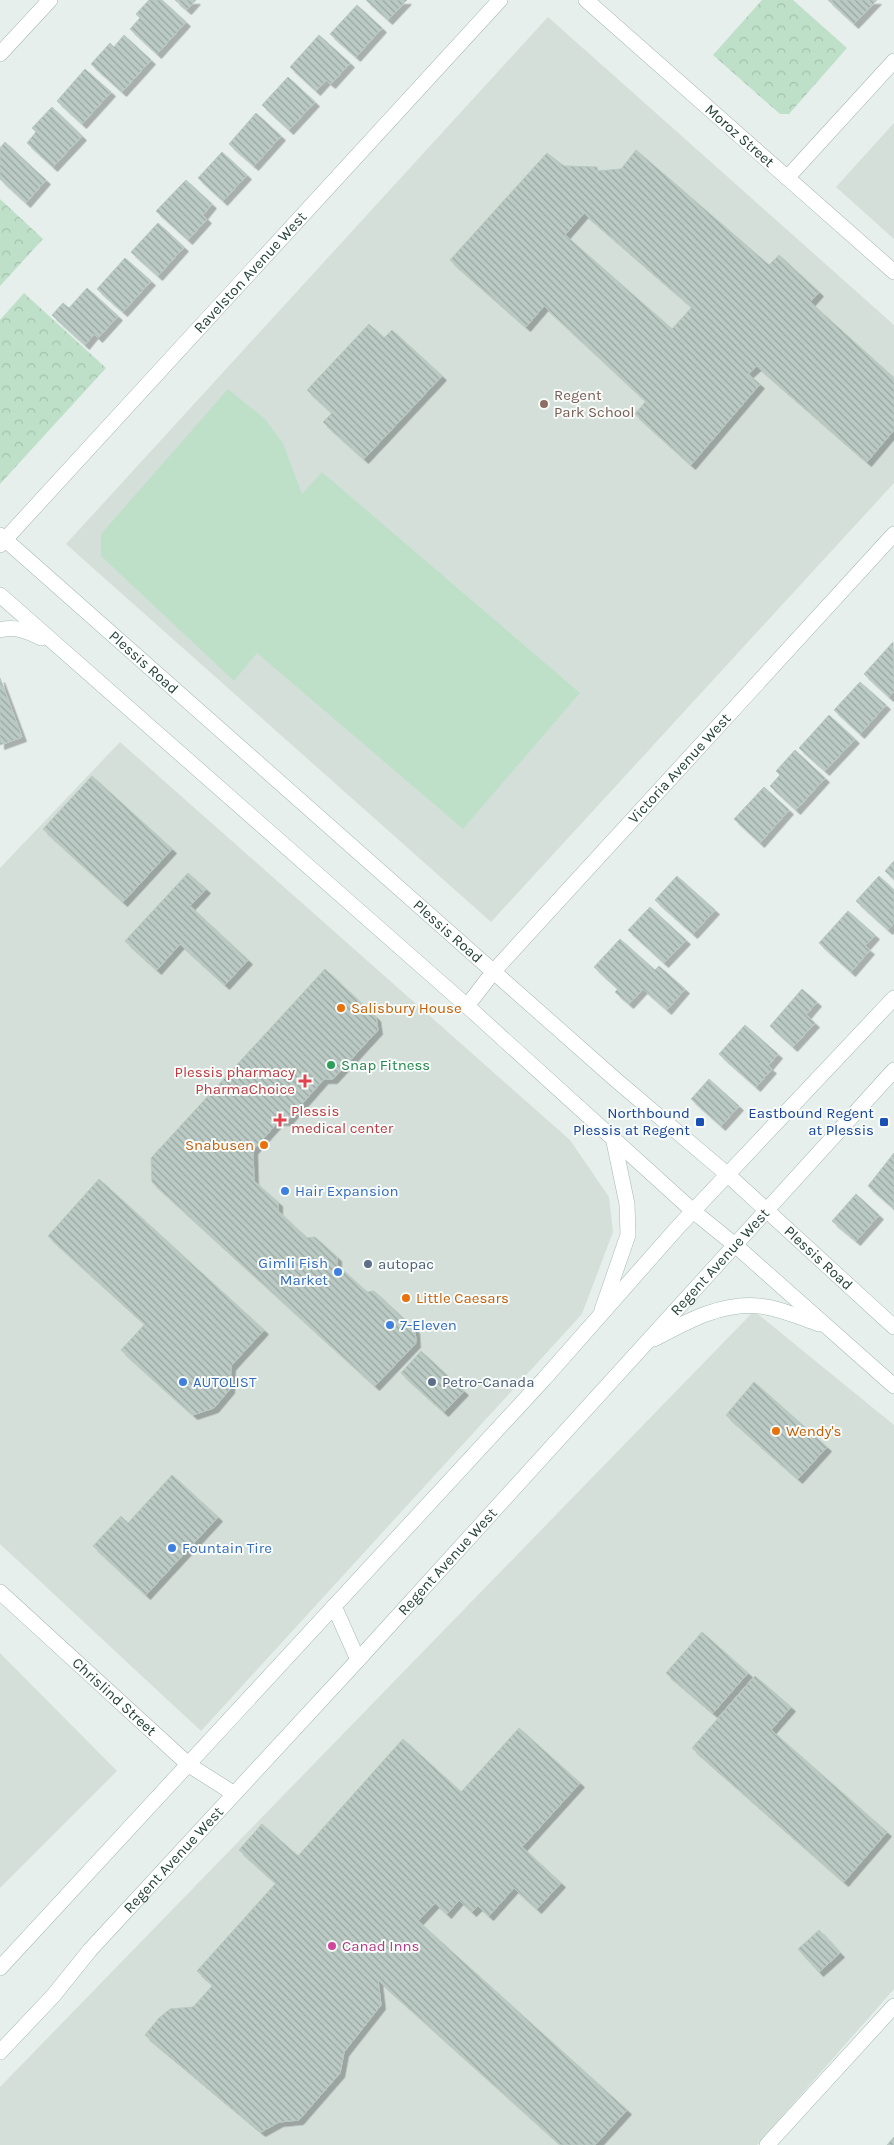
<svg xmlns="http://www.w3.org/2000/svg" width="894" height="2145" font-family="Karla,sans-serif">
  <style>
    .built { fill: #d4dfda }
    .park { fill: url(#park-crowns) }
    .pitch { fill: #bfe0c8 }
    .building { fill: url(#building-back-hatch); stroke: #b8c9c2; fill-rule: evenodd; filter: url(#shadow) }
    .lines { fill: none; stroke-linecap: round; stroke-linejoin: round }
    .street-casing { stroke: #a8b8b2; stroke-width: 16 }
    .secondary-casing { stroke: #a4bbb3; stroke-width: 16 }
    .street { stroke: #fff; stroke-width: 15 }
    .secondary { stroke: #fff; stroke-width: 15 }
    .education-dot { fill: #8d6e63; stroke: #f7fbf9; stroke-width: 2 }
    .food-dot { fill: #e8710a; stroke: #f7fbf9; stroke-width: 2 }
    .leisure-dot { fill: #2e9e5b; stroke: #f7fbf9; stroke-width: 2 }
    .health-dot { fill: #e0444e; stroke: #f7fbf9; stroke-width: 2 }
    .transit-dot { fill: #1a4fb4; stroke: #f7fbf9; stroke-width: 2 }
    .shop-dot { fill: #3f7fe0; stroke: #f7fbf9; stroke-width: 2 }
    .service-dot { fill: #5c6f8a; stroke: #f7fbf9; stroke-width: 2 }
    .hotel-dot { fill: #d1479c; stroke: #f7fbf9; stroke-width: 2 }
    .labels { text-anchor: middle; stroke-width: 4; stroke-linejoin: round; paint-order: stroke }
    .street-label { font-size: 15px; fill: #24423a; stroke: #f7fbf9 }
    .education-label { font-size: 15px; fill: #785e54; stroke: #f7fbf9; text-anchor: start }
    .food-label { font-size: 15px; fill: #c56008; stroke: #f7fbf9; text-anchor: start }
    .leisure-label { font-size: 15px; fill: #27864d; stroke: #f7fbf9; text-anchor: start }
    .health-label { font-size: 15px; fill: #be3a42; stroke: #f7fbf9; text-anchor: end }
    .transit-label { font-size: 15px; fill: #164399; stroke: #f7fbf9; text-anchor: end }
    .shop-label { font-size: 15px; fill: #366cbe; stroke: #f7fbf9; text-anchor: start }
    .service-label { font-size: 15px; fill: #4e5e75; stroke: #f7fbf9; text-anchor: start }
    .hotel-label { font-size: 15px; fill: #b23c85; stroke: #f7fbf9; text-anchor: start }
  </style>
  <defs>
    <pattern id="park-crowns" width="20" height="18" patternUnits="userSpaceOnUse" patternTransform="scale(1.25)"><rect width="20" height="18" fill="#bfe0c8"/><path d="M2 6a3 3 0 1 1 6 0M12 15a3 3 0 1 1 6 0" fill="none" stroke="#a4c1ad"/></pattern>
    <pattern id="building-back-hatch" width="6" height="6" patternUnits="userSpaceOnUse" patternTransform="scale(1.25)"><rect width="6" height="6" fill="#bbcac4"/><path d="M-1 5l2 2M0 0l6 6M5-1l2 2" fill="none" stroke="#98a6a0"/></pattern>
    <filter id="shadow"><feDropShadow dx="4.5" dy="4.5" stdDeviation="0" flood-color="#0004"/></filter>
  </defs>
  <rect width="100%" height="100%" fill="#e6efeb"/>
  <path class="built" d="M548,17L894,325V483L491,922L66,544Z
    M894,123V239L836,187Z
    M120,742L570,1140L609,1197L613,1232L582,1314L201,1731L0,1544V868Z
    M754,1311L894,1425V1989L757,2145H0V2087Z
    M0,1653L117,1771L0,1888Z"/>
  <path class="park" d="M762,0H793L847,48L789,114H780L713,55Z
    M0,199L43,239L0,286Z
    M24,293L106,368L0,484V320Z"/>
  <path class="pitch" d="M228,389L265,419L283,443L302,494L322,472L580,693L463,829L257,653L234,681L101,556V534Z"/>
  <path class="building" d="M149,0H162L186,22L157,54L130,29L140,18L136,14Z
    M175,0H196L187,10Z
    M366,0H407L388,20Z
    M828,0H877L854,24Z
    M357,5L382,28L356,57L330,34Z
    M124,35L151,60L122,92L91,64L110,43L114,47Z
    M319,35L350,63L331,84L326,80L316,91L290,67Z
    M85,69L111,92L82,124L57,101Z
    M288,77L315,102L289,130L262,105Z
    M52,107L82,136L53,167L27,143L36,132L32,128Z
    M256,113L281,136L254,166L229,144Z
    M5,142L46,180L26,203L0,179V148Z
    M636,150L769,265L779,255L819,292L810,302L894,378V430L867,462L757,366L748,374L760,384L691,465L635,414L646,401L544,306L526,327L450,260L547,153L564,166L597,167L598,171L621,169ZM584,213L692,307L672,329L565,235Z
    M222,152L247,175L223,201L198,178Z
    M186,180L212,204L203,215L207,219L188,240L156,211Z
    M158,223L184,247L158,276L131,252Z
    M125,258L151,281L123,312L97,289Z
    M87,288L118,316L98,338L94,334L85,345L52,315L63,303L69,308Z
    M369,324L384,338L392,330L442,376L364,459L323,422L332,413L307,390Z
    M893,642L894,692L889,697L864,674Z
    M0,678L22,737L0,745Z
    M860,682L886,705L860,734L834,710Z
    M829,715L855,739L825,771L799,748Z
    M795,750L825,778L796,810L770,786L780,775L776,771Z
    M92,776L172,849L123,902L43,829Z
    M764,787L789,810L760,843L734,819Z
    M894,861V879L885,871Z
    M188,873L206,889L190,906L248,960L225,985L180,944L157,970L125,941Z
    M677,876L715,910L693,934L655,900Z
    M879,876L894,890V924L888,930L856,901Z
    M650,907L686,940L664,963L628,930Z
    M848,911L875,935L865,946L870,950L851,972L819,943Z
    M620,939L655,970L659,966L685,989L667,1010L643,989L629,1004L615,992L618,989L594,967Z
    M325,969L376,1017L378,1030L333,1079H324L287,1121H279L253,1150L254,1181L278,1202V1211L307,1238L315,1237L337,1257V1265L367,1292L374,1291L415,1329L416,1343L375,1386L152,1182L151,1158Z
    M802,989L817,1002L806,1015L815,1023L793,1047L770,1026Z
    M745,1025L778,1054L768,1066L772,1069L756,1087L719,1054Z
    M709,1079L739,1106L721,1126L691,1099Z
    M894,1153V1207L893,1208L868,1186Z
    M99,1179L264,1330L231,1366L230,1389L214,1408L193,1415L121,1350L145,1324L48,1236Z
    M856,1194L879,1215L856,1241L832,1221Z
    M421,1351L464,1391L444,1412L401,1373Z
    M754,1382L827,1447L798,1479L726,1415Z
    M172,1475L218,1517L146,1595L93,1546L121,1516L128,1523Z
    M702,1632L748,1673L713,1713L666,1673Z
    M755,1676L791,1707L771,1730L887,1832L844,1882L692,1748Z
    M519,1728L580,1783L522,1847L561,1883L537,1909L514,1888L489,1916L478,1906L472,1912L459,1900L447,1914L435,1903L418,1921L627,2110L595,2145H561L378,1980L381,2005L344,2052L340,2073L299,2120L279,2122L261,2132L145,2035L159,2018L170,2009L193,2007L213,1985L197,1971L276,1883L239,1850L262,1824L298,1856L403,1739L461,1792Z
    M819,1930L840,1953L819,1972L798,1949Z
    M894,2137V2145H887Z"/>
  <g class="lines">
    <defs>
      <g id="street">
        <path id="s1" d="M586,0L894,272"/>
        <path d="M0,54L50,0"/>
        <path d="M787,178L894,61"/>
        <path id="s2" d="M0,545L500,0"/>
        <path id="s3" d="M467,1006L494,971L894,534"/>
        <path id="s4" d="M0,1592L189,1765L233,1793"/>
      </g>
      <g id="secondary">
        <path id="s5" d="M0,535L616,1080L728,1175L894,1327"/>
        <path d="M0,595L467,1006L693,1211L735,1245L894,1386"/>
        <path d="M0,630C15,626 28,631 41,638"/>
        <path d="M602,1310L628,1235L627,1204L613,1137"/>
        <path d="M654,1339C686,1322 721,1302 759,1306C780,1308 799,1317 819,1324"/>
        <path d="M334,1606L358,1660"/>
        <path d="M0,1968L544,1379L678,1227L894,998"/>
        <path id="s6" d="M0,2052L53,1996L90,1950L358,1660L894,1070"/>
        <path d="M767,2145L894,2006"/>
      </g>
    </defs>
    <use href="#street" class="street-casing"/>
    <use href="#secondary" class="secondary-casing"/>
    <use href="#street" class="street"/>
    <use href="#secondary" class="secondary"/>
  </g>
  <circle class="education-dot" cx="544" cy="404" r="5"/>
  <g class="food-dot">
    <circle cx="341" cy="1008" r="5"/>
    <circle cx="264" cy="1145" r="5"/>
    <circle cx="406" cy="1298" r="5"/>
    <circle cx="776" cy="1431" r="5"/>
  </g>
  <circle class="leisure-dot" cx="331" cy="1065" r="5"/>
  <g class="health-dot">
    <path d="M302.5 1073.5h5v5h5v5h-5v5h-5v-5h-5v-5h5z"/>
    <path d="M277.5 1112.5h5v5h5v5h-5v5h-5v-5h-5v-5h5z"/>
  </g>
  <g class="transit-dot">
    <rect x="695" y="1117" width="10" height="10" rx="2.5"/>
    <rect x="879" y="1117" width="10" height="10" rx="2.5"/>
  </g>
  <g class="shop-dot">
    <circle cx="285" cy="1191" r="5"/>
    <circle cx="338" cy="1272" r="5"/>
    <circle cx="390" cy="1325" r="5"/>
    <circle cx="183" cy="1382" r="5"/>
    <circle cx="172" cy="1548" r="5"/>
  </g>
  <g class="service-dot">
    <circle cx="368" cy="1264" r="5"/>
    <circle cx="432" cy="1382" r="5"/>
  </g>
  <circle class="hotel-dot" cx="332" cy="1946" r="5"/>
  <g class="labels">
    <g class="street-label">
      <text dy="5" stroke="none"><textPath href="#s1" startOffset="205">Moroz Street</textPath></text>
      <text dy="5" stroke="none"><textPath href="#s2" startOffset="370">Ravelston Avenue West</textPath></text>
      <text dy="5" stroke="none"><textPath href="#s5" startOffset="192">Plessis Road</textPath></text>
      <text dy="5" stroke="none"><textPath href="#s3" startOffset="319">Victoria Avenue West</textPath></text>
      <text dy="5" stroke="none"><textPath href="#s5" startOffset="598">Plessis Road</textPath></text>
      <text dy="5" stroke="none"><textPath href="#s5" startOffset="1092">Plessis Road</textPath></text>
      <text dy="5" stroke="none"><textPath href="#s6" startOffset="1069">Regent Avenue West</textPath></text>
      <text dy="5" stroke="none"><textPath href="#s6" startOffset="664">Regent Avenue West</textPath></text>
      <text dy="5" stroke="none"><textPath href="#s4" startOffset="155">Chrislind Street</textPath></text>
      <text dy="5" stroke="none"><textPath href="#s6" startOffset="259">Regent Avenue West</textPath></text>
    </g>
    <g class="education-label">
      <text x="554" y="400">Regent<tspan x="554" dy="17">Park School</tspan></text>
    </g>
    <g class="food-label">
      <text x="351" y="1013">Salisbury House</text>
      <text x="254" y="1150" text-anchor="end">Snabusen</text>
      <text x="416" y="1303">Little Caesars</text>
      <text x="786" y="1436">Wendy's</text>
    </g>
    <g class="leisure-label">
      <text x="341" y="1070">Snap Fitness</text>
    </g>
    <g class="health-label">
      <text x="295" y="1077">Plessis pharmacy<tspan x="295" dy="17">PharmaChoice</tspan></text>
      <text x="291" y="1116" text-anchor="start">Plessis<tspan x="291" dy="17">medical center</tspan></text>
    </g>
    <g class="transit-label">
      <text x="690" y="1118">Northbound<tspan x="690" dy="17">Plessis at Regent</tspan></text>
      <text x="874" y="1118">Eastbound Regent<tspan x="874" dy="17">at Plessis</tspan></text>
    </g>
    <g class="shop-label">
      <text x="295" y="1196">Hair Expansion</text>
      <text x="328" y="1268" text-anchor="end">Gimli Fish<tspan x="328" dy="17">Market</tspan></text>
      <text x="400" y="1330">7-Eleven</text>
      <text x="193" y="1387">AUTOLIST</text>
      <text x="182" y="1553">Fountain Tire</text>
    </g>
    <g class="service-label">
      <text x="378" y="1269">autopac</text>
      <text x="442" y="1387">Petro-Canada</text>
    </g>
    <g class="hotel-label">
      <text x="342" y="1951">Canad Inns</text>
    </g>
  </g>
</svg>
